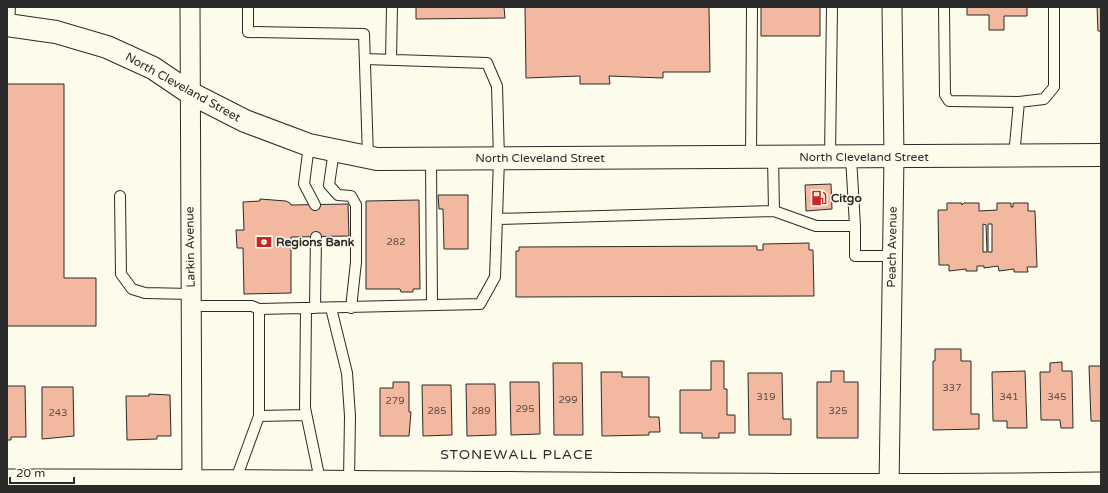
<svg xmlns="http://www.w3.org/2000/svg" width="1108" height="493" font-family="'Varela Round',sans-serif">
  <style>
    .building { fill: #f2b8a0; stroke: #2b2b2b; fill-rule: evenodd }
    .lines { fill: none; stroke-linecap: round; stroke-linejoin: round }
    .service-casing { stroke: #2b2b2b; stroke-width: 12 }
    .minor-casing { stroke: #2b2b2b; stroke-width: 21 }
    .secondary-casing { stroke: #2b2b2b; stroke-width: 24 }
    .service { stroke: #fdfbea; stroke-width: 10 }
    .minor { stroke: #fdfbea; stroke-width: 19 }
    .secondary { stroke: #fdfbea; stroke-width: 22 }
    .labels { text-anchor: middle; stroke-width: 3; stroke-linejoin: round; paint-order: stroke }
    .number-label { font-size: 10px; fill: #5d4e48 }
    .street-label { font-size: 12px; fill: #2b2b2b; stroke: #fdfbea }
    .poi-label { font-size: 12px; font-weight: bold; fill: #2b2b2b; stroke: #fdfbea; text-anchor: start }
    .quarter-label { font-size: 14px; letter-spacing: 1px; fill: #2b2b2b; stroke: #fdfbea }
  </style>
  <rect width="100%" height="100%" fill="#fdfbea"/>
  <path class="building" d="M416,7H504L505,18L416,19Z
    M525,7H709L710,72H663V78L609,76L610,84H580V76L526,78Z
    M761,7H820V36H761Z
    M967,7H1027V16H1004V30H989V15H967Z
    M1097,7H1101V31H1098Z
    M7,84H64V278H96V326H7Z
    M831,184L832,209L806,211L805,185Z
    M438,195H468V249H444L443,209H439Z
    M260,199L286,201L290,203L291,205L348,204L349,236L291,237V293L244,294L243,248H237L236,230H244L243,202L260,201Z
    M419,200L420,289H413V292H401L400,289H366V201Z
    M947,203H962V205L964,203H979V211L997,210V203H1011V207H1013V203H1028V211H1035L1037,267H1027L1028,272H1014V269L999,271L998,266L984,268V266H977V271H966V269L949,271V265H939L938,210H947ZM983,224L986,225L987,252H983ZM988,224H992V252H988Z
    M809,243V250H813L814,296L516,297V251H519V247L757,246V250H763V244Z
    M935,349H961V361H971V414H979V429L933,430V361H935Z
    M711,361H724V389H727V415H735V433H719V438H702V433H680V390H711Z
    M1062,362V371H1072L1073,428H1061L1060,420H1041L1040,372H1050V363Z
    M553,363H582L583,435H554Z
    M1089,366H1101V421H1091Z
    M831,371H844V382H858V438H817V382H831Z
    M1025,371L1027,428H1007V421H993L992,372Z
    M601,372H622V377H649V417H659L660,432H649V435L602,436Z
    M748,373H782L783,419H791V435H749Z
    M393,382H409V412H411L409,436H380V388H393Z
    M510,382H539L540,434L511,435Z
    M466,384H495L496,435L467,436Z
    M422,385H451L452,435L423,436Z
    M7,386H25L26,437H11V440H7Z
    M42,387H73L74,436L42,439Z
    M149,394L170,395L171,436H157V439L127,440L126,396H149Z"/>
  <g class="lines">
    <defs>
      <path id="service" d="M248,7V32L364,34L368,157
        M944,7L945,95L949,101L1019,102L1014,156
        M9,25L10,7
        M391,60L392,7
        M1019,102L1044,99L1054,87V7
        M309,145L304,184L315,205
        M334,150L329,185L338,195L351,196L356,205V262L351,308
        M830,157L832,7
        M751,158L752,7
        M431,159L432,305
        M120,196L121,274L132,289L145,293L191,294
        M774,211L816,226H855L851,157
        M497,219L774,211L773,157
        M855,226V256H892
        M191,306H252L259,309V416L236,479
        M315,308L316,237
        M331,308L347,373L350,416L349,480
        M259,309L480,304L495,277L499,159L497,86L487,63L365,59
        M306,309L305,408L320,480
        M259,416L306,415"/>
      <path id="minor" d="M190,7L192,486
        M7,479C372,478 736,487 1101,482
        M889,486L894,157L892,7"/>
      <path id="secondary" d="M7,25L56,32L107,47L153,68L190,93L245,121L309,145L377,159L1101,155"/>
    </defs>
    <use href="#service" class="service-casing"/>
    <use href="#minor" class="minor-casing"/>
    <use href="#secondary" class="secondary-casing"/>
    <use href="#service" class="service"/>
    <use href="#minor" class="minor"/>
    <use href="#secondary" class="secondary"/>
  </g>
  <defs>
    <symbol id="fuel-bare" viewBox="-9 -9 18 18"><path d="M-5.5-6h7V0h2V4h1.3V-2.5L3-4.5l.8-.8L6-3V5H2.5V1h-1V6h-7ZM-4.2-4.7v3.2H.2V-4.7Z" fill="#c62828" stroke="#fdfbea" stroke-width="2.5" paint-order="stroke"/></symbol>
    <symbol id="bank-bare" viewBox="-9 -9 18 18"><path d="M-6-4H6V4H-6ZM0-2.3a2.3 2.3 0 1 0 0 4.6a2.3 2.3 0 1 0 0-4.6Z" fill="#c62828" stroke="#fdfbea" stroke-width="2.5" paint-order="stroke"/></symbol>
  </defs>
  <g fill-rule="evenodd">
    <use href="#fuel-bare" x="808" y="187" width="22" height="22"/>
    <use href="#bank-bare" x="253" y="231" width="22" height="22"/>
  </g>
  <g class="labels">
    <g class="number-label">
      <text x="396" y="245">282</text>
      <text x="952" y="391">337</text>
      <text x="766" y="400">319</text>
      <text x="1009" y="400">341</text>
      <text x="1057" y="400">345</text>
      <text x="568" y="403">299</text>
      <text x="395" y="404">279</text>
      <text x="525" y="412">295</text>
      <text x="437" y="414">285</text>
      <text x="481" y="414">289</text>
      <text x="838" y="414">325</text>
      <text x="58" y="416">243</text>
    </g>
    <g class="street-label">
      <text transform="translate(183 87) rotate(29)" y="4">North Cleveland Street</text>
      <text x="864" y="161">North Cleveland Street</text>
      <text x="540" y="162">North Cleveland Street</text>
      <text transform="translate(190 247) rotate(-91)" y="4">Larkin Avenue</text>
      <text transform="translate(892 247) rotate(-89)" y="4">Peach Avenue</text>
    </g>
    <g class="poi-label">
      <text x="831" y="202">Citgo</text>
      <text x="276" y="246">Regions Bank</text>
    </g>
    <g class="quarter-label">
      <text x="517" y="459">STONEWALL PLACE</text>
    </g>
  </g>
  <rect width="1108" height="493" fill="none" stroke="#2b2b2b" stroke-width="16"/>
  <path d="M10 477v6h64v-6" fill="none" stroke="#2b2b2b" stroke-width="2"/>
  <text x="16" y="477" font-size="12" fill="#2b2b2b" stroke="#fdfbea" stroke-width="3" paint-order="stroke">20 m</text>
</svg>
